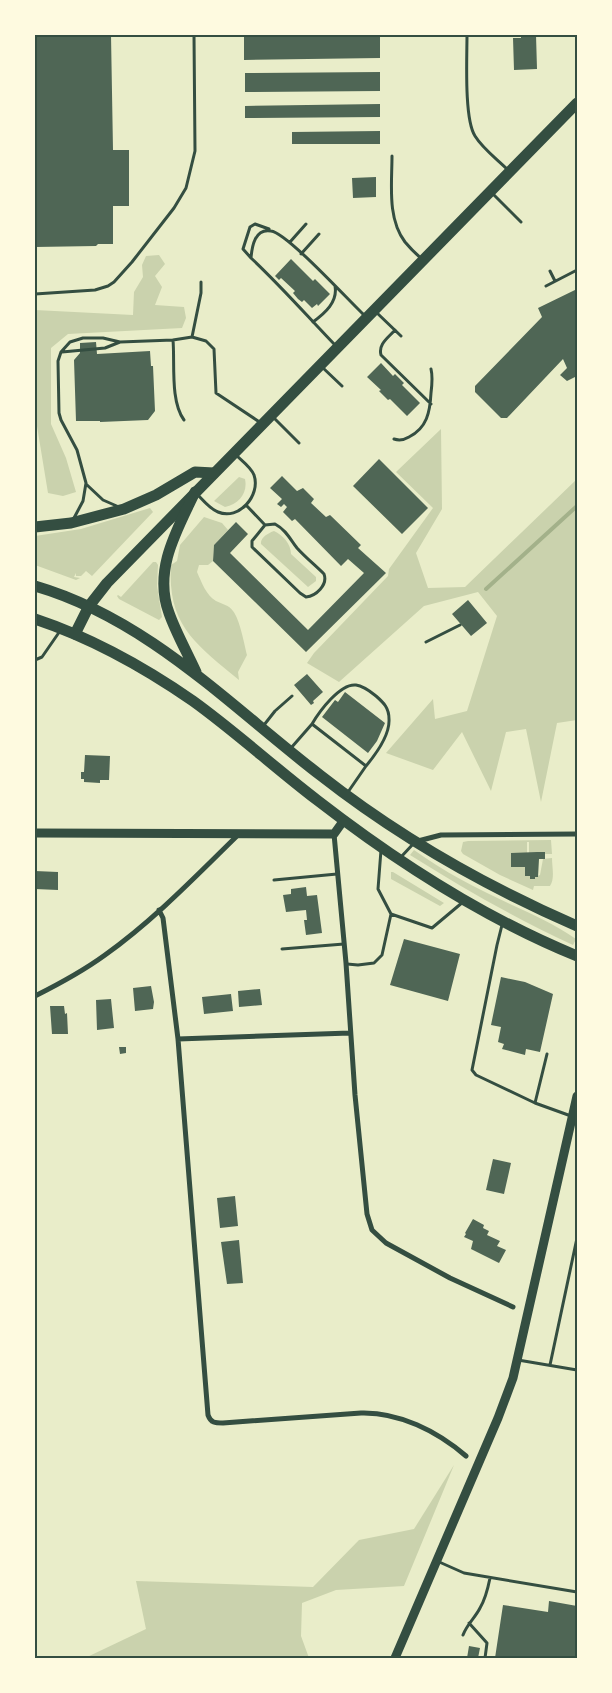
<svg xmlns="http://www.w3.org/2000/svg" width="612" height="1693" font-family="'Noto Serif',serif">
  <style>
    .green { fill: #cad2ad }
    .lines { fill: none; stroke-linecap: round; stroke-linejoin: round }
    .stream { stroke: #a3b18a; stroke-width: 4 }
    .building { fill: #4f6655 }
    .service { stroke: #344e41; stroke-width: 3 }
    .minor { stroke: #344e41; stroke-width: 5 }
    .tertiary { stroke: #344e41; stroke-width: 9 }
    .primary { stroke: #344e41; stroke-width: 11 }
    .trunk { stroke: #344e41; stroke-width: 11 }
    .neatline { fill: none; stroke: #344e41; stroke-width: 2 }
  </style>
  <rect width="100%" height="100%" fill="#e9edc9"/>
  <path class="green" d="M159,255L165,264L155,276L162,287L155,305L184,307L186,318L182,328L68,334L51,348V424L66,458L76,492L63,496L48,493L35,414V310L133,315L134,292L143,277L142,265L146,256Z
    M441,429L442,509L416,553L428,588L465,587L577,479V720L557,723L541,802L526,729L506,732L491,791L462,732L433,770L386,753L433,699L435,719L467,711L497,616L478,592L424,606L339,682L307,663L314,653L388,576L389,569L433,508L396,472Z
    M239,477L245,479C248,493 239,504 225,507L214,501Z
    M150,508L153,512L92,576L86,571L81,576H76V573L74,577L80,578L76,580L35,565V536L81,529Z
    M204,517L222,523L228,530L214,545L213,561L208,565H199L197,572C202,583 206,595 216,601C222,604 229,605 233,611C240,620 244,643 247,655L238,672L239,680C197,645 167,626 171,565L177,561L180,545Z
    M274,531C283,535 291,544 291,554L316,577V581L308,587L261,544C260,538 268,533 274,531Z
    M153,562H156L158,565L157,586L162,617L159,620L119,599L117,596L118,595L121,597Z
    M551,840L552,854H545V852L529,853V842H527V853H511V867H525L530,876V879H535V877L540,875L543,859L552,858C552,867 555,879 550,886H534L533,890L500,875L463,854L461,851L463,842L468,841Z
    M414,850C444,872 478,889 512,905C534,915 556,925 576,939L573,945C516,919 463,888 410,855Z
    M391,872H393L444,903L440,906L391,879Z
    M454,1465L404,1586L336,1590L302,1603L301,1636L309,1658H85L146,1629L136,1581L313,1587L359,1540L414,1529Z"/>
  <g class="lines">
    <path class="stream" d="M486,589L577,506"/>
  </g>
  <path class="building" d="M35,35H111L113,150H129V206H113V244H98L96,246L35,247Z
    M244,35H380V58L244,60Z
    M521,35H536L537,69L514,70L513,38H521Z
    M380,72V91L245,92V73Z
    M380,104V117L245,118V106Z
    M380,131V144H292V132Z
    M376,177V197L353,198L352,178Z
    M291,259L313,281L315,279L330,294L318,306L317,304L312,308L304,300L302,302L298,299L293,293L295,291L281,278L279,280L275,276Z
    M577,289V376L567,381L560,375L567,368L563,359L507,418H501L475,392V386L542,317L538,308Z
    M96,342L97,354L150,351L151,366H153L155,411L148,420L100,422V421H76L74,360L80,353V343Z
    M381,363L393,376L395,374L404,383L402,385L420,403L407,416L390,399L388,400L379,391L381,390L367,377Z
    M379,459L428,508L402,534L353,486Z
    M282,476L297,491L303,488L314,499L311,503L326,517L330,515L361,545L358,548L386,573L306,652L213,561L214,545L236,522L248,534L230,553L308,630L364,573L348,559L341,566L295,519L292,521L283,512L287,507L284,504L281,507L277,504L282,499L270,488Z
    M468,600L487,623L471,636L452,614Z
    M307,674L323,692L313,701L314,703L311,705L294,685Z
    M345,692L385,723L377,741L368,753L322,717L335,700L338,702Z
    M85,755L110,756L109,780H100V783L84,782V779H81V772H84Z
    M537,852H545V859H539L538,877H535V879H530V876H525V867H511V853Z
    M35,871L58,872V890L35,889Z
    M306,887L307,896L317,895L322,933L306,935L304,920H307L306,910L286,912L283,895L291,894V889Z
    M404,939L460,954L448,1001L390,985Z
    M501,977L525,982L553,994L540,1052L526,1049L525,1055L502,1049L504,1044L498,1042L501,1027L491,1025Z
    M151,986L154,1002L153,1009L135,1011L133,988Z
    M260,989L262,1005L239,1007L238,991Z
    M231,994L233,1011L204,1014L202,997Z
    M111,999L114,1028L97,1030L96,1000Z
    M50,1006H64L65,1014L67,1013L68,1034H52Z
    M119,1047H126V1053L120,1054Z
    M493,1159L511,1163L504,1194L486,1190Z
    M235,1196L238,1226L220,1228L217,1198Z
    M473,1219L484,1225L483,1228L489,1231L487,1235L500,1241L497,1246L506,1250L499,1263L471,1249L473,1241L464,1237L466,1234L465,1233Z
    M239,1240L243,1283L227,1284L221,1242Z
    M549,1601L577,1606V1658H495L503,1605L548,1612Z
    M469,1646L480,1648L478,1658H467Z"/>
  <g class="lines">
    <path class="service" d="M467,35C467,58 464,119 475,136C483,149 497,159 508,170
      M392,156C392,184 387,218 405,242C410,248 416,254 422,259
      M493,194L521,222
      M290,242L306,224
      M301,254L319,234
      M251,258L243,249L250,227L255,224L269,229
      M550,271L555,281
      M546,286L577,270
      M35,294L95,290L108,286L114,282L132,262L174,208L186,188L195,151L194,35
      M376,312L401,336
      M313,322C325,313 338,302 335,286
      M395,330C388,338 378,344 381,355L431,404
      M192,337L206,341L214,349L216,393L261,423
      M336,346C308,317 281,286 251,258C252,246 255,228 271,231C287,233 348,300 364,315
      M62,352L105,348L120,342
      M322,367L342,386
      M273,417L299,443
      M184,420C170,401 175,363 173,340L192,337L201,293V282
      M394,439C400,441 404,440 409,437C427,428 430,412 431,393C432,385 433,377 431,369
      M86,484L103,500L119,507
      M197,494C203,500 210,509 218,512C239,521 261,495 254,475C251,467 242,461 236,455
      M246,505L265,525L275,524C286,530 290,539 297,548C305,557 315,565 324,574C328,585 316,596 306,597L300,593L252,547V541L265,525
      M74,518L83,501L86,483L77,450L61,420L59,413L58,361L61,352L70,342L83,338H103L120,342L173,340
      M426,642L460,625
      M35,660L42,657L60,631
      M312,724C319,712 340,683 356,685C364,686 371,692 376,696C384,703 389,708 389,719C390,735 376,754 366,766
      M264,725L275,711L292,696
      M291,748L312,724L366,766L348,792
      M401,857L414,843
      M274,880L337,874
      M391,914L432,928L463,902
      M502,925L497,945L472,1070L476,1075L535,1103L571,1116
      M282,949L344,944
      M347,964L358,965L374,963L382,955L391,914L378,889L381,850
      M535,1103L547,1054
      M518,1360L577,1370
      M550,1365L577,1238
      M437,1561L464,1573L577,1592
      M469,1623L487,1643L485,1658
      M463,1635C467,1624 475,1618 480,1608C486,1598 488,1588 490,1578"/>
    <path class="minor" d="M334,834L346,963L355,1095L367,1214L372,1230L386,1243L450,1278L513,1307
      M418,841L441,835L577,834
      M159,910L163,918L178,1039L208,1415C211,1423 215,1423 223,1423L361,1413C399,1412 437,1431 466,1456
      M35,996C59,984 83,971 105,955C154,920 196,876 239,834
      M178,1039L350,1033"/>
    <path class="tertiary" d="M35,833L334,834L344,820
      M395,1658L498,1418L513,1378L577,1096"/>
    <path class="primary" d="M75,634L89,606L107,583L577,103"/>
    <path class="trunk" d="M195,492C177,530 153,570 169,613C176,633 187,652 196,672
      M35,527L71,523L124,509L156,495L195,472L214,473
      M35,586C148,619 229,705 320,775C399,837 485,886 577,926
      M35,619C92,638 144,667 193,701C236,732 275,768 317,800C397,862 484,918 577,956"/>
  </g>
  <rect width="612" height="1693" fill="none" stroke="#fefae0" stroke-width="72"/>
  <rect x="36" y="36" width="540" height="1621" class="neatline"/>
</svg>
